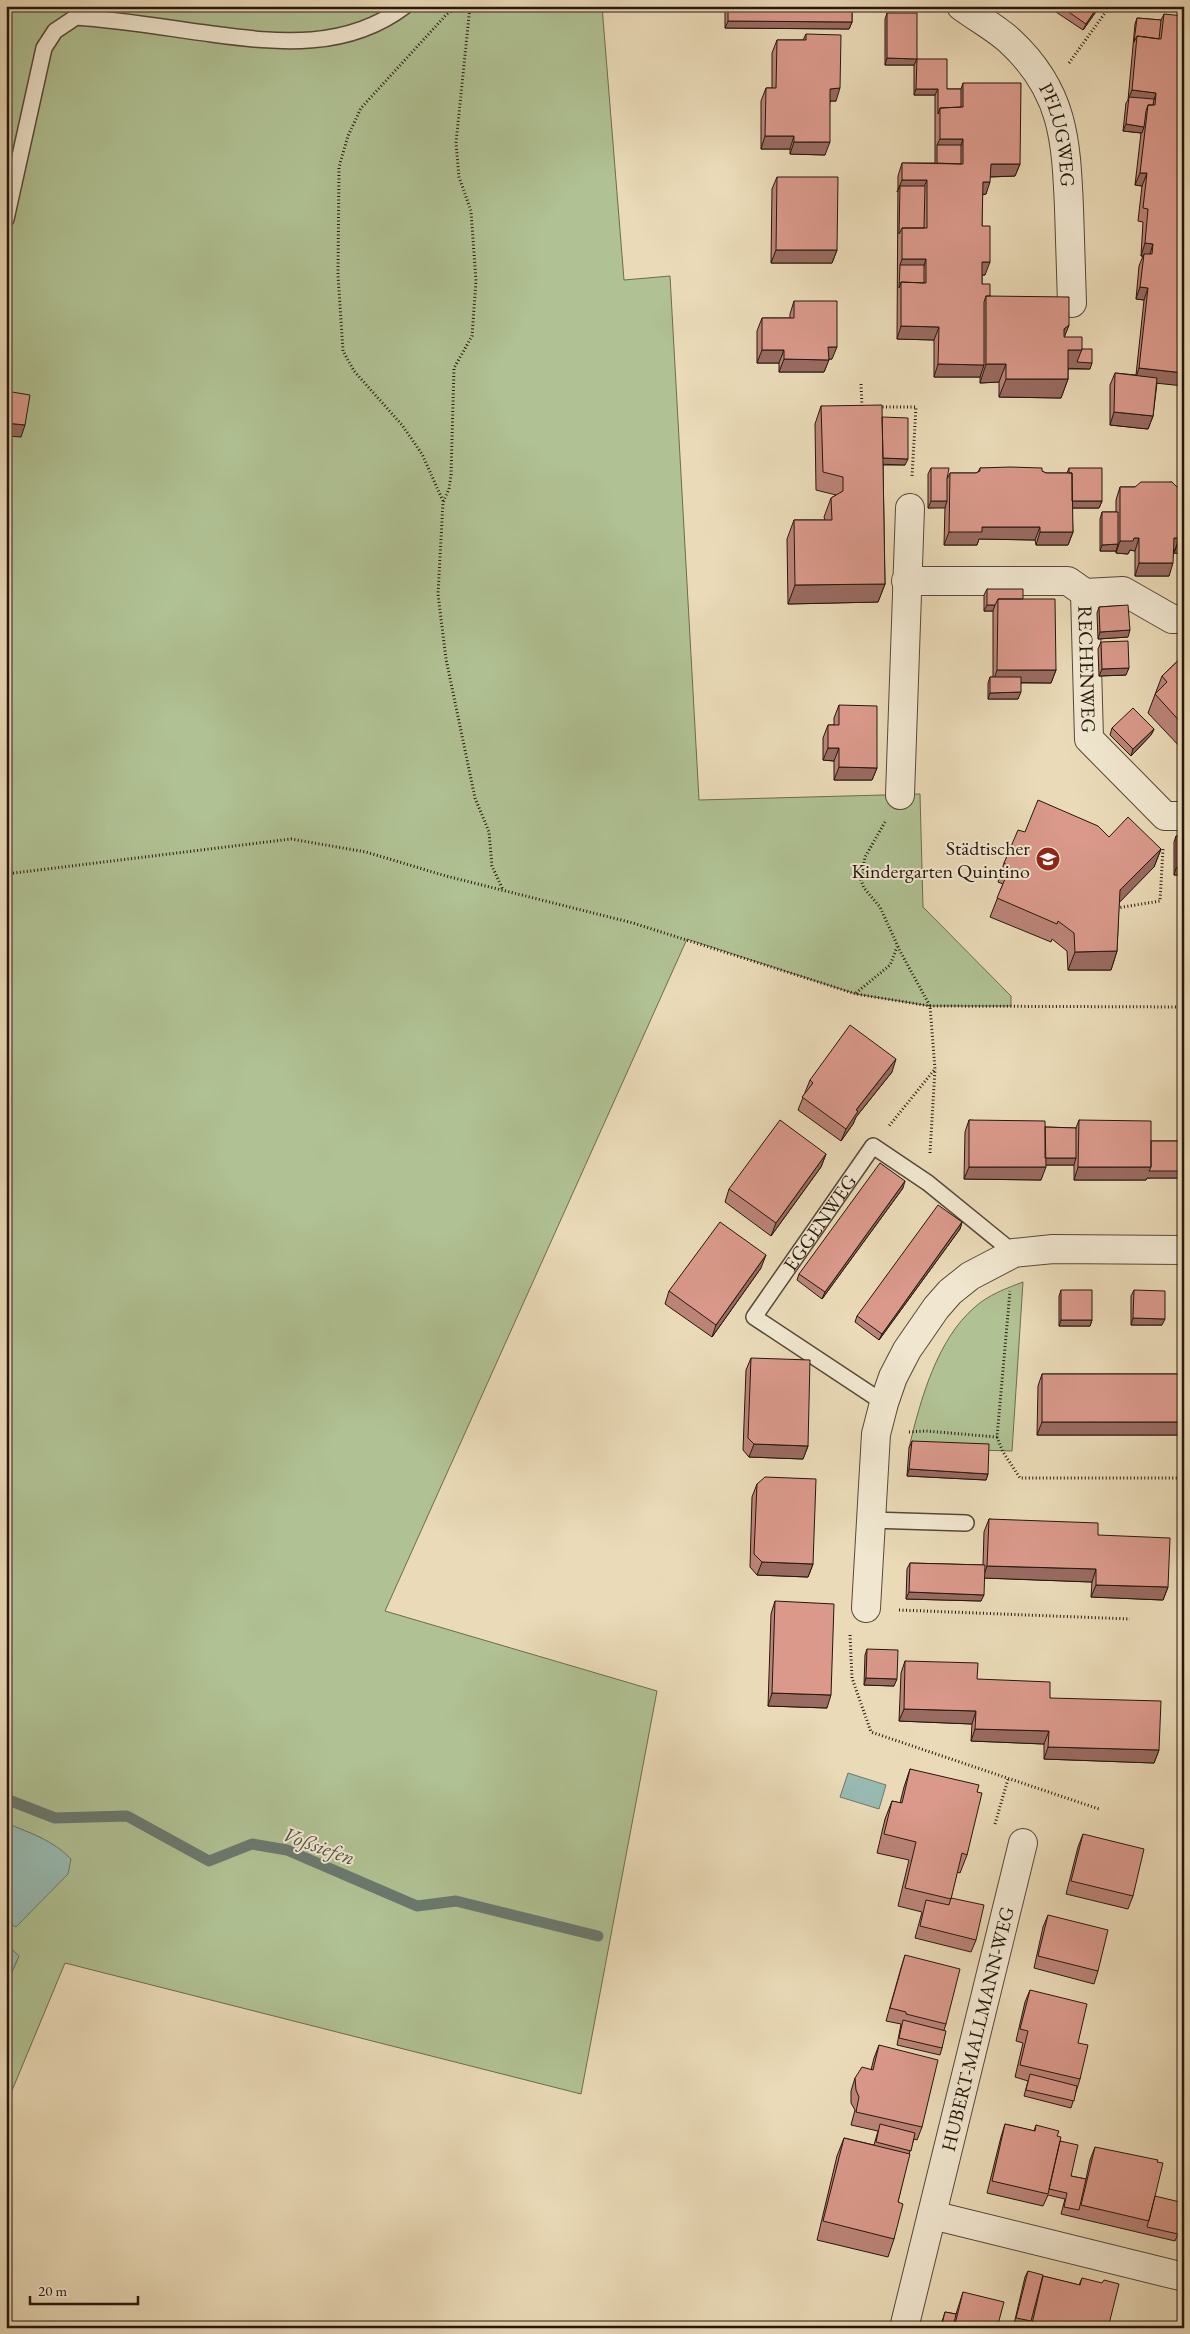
<svg xmlns="http://www.w3.org/2000/svg" width="1190" height="2334" font-family="'EB Garamond',serif">
  <style>
    .green { fill: #b0c193; stroke: #6b6c50 }
    .water { fill: #98bab1; stroke: #6a796f }
    .lines { fill: none; stroke-linecap: round; stroke-linejoin: round }
    .stream { stroke: #6a796f; stroke-width: 11 }
    .service-casing { stroke: #574838; stroke-width: 18 }
    .minor-casing { stroke: #574838; stroke-width: 30 }
    .path { stroke: #26170d; stroke-width: 3; stroke-dasharray: 1 2.5; stroke-linecap: butt }
    .service { stroke: #f1e7d0; stroke-width: 15 }
    .minor { stroke: #f1e7d0; stroke-width: 28 }
    .wall { fill: #bb8478; stroke: #26170d }
    .shaded-wall { fill: #996b61; stroke: #26170d }
    .building { fill: #da998b; stroke: #26170d }
    .labels { text-anchor: middle; stroke-width: 4; stroke-linejoin: round; paint-order: stroke }
    .street-label { font-size: 20px; fill: #26170d; stroke: #f1e7d0 }
    .poi-label { font-size: 20px; fill: #26170d; stroke: #f1e7d0; text-anchor: end }
    .water-label { font-size: 21px; font-style: italic; fill: #4e5046; stroke: #f1e7d0 }
  </style>
  <rect width="100%" height="100%" fill="#eadab7"/>
  <filter id="stains"><feTurbulence type="fractalNoise" baseFrequency=".004" numOctaves="4"/><feColorMatrix values="0 0 0 0 .2 0 0 0 0 .09 0 0 0 0 .02 0 0 0 .5 -.17"/></filter>
  <radialGradient id="worn" r=".72"><stop offset=".6" stop-color="#630" stop-opacity="0"/><stop offset="1" stop-color="#630" stop-opacity=".3"/></radialGradient>
  <path class="green" d="M6,6H602L624,280L670,276L699,800L920,794L923,907L1011,996V1006H930L856,994L687,939L385,1611L657,1691L581,2094L65,1963L6,2105V1985L19,1956L6,1944V1921L16,1926L42,1838L6,1823Z
    M1023,1282L1012,1451L909,1448C920,1401 937,1339 975,1307C988,1295 1007,1288 1023,1282Z"/>
  <path class="water" d="M848,1773L886,1785L879,1809L840,1797Z
    M6,1823C30,1833 53,1840 71,1859L68,1874L16,1927L6,1921Z
    M6,1944L19,1956L6,1985Z"/>
  <g class="lines">
    <path class="stream" d="M6,1799L55,1818L127,1816L209,1861L252,1844L287,1850L417,1906L456,1901L598,1936"/>
    <defs>
      <g id="service">
        <path d="M6,219L44,48L55,31L76,17C121,20 167,28 212,34C279,43 347,50 405,6"/>
        <path id="s1" d="M884,1403L754,1317L873,1146L928,1183L1014,1253"/>
        <path d="M871,1520L966,1523"/>
      </g>
      <g id="minor">
        <path id="s2" d="M961,6C977,18 996,28 1010,41C1064,91 1066,140 1069,208C1070,240 1071,271 1072,303"/>
        <path id="s3" d="M906,581H1068L1085,593L1089,739L1165,816H1184"/>
        <path d="M1085,593L1123,591L1172,619H1184"/>
        <path d="M900,795L910,508"/>
        <path d="M866,1608L876,1434L884,1403L893,1377L907,1350L936,1308L950,1292L970,1276L1014,1253L1053,1249L1184,1250"/>
        <path d="M932,2215L1184,2277"/>
        <path id="s4" d="M904,2328L1023,1843"/>
      </g>
    </defs>
    <use href="#service" class="service-casing"/>
    <use href="#minor" class="minor-casing"/>
    <path class="path" d="M470,6L456,143L459,177L471,211L476,281L472,336L454,368L451,475L449,489L443,502L438,594L446,659L475,798L489,832L492,866L503,890
      M1069,63L1110,6
      M861,384L862,407
      M879,407H916L912,476
      M443,501L422,454L402,425L354,371L343,351L338,275L339,167L348,136L361,108L446,15L458,6
      M885,822L865,857L861,880L864,888L880,907L900,951L930,1006L935,1069L889,1126
      M6,874L291,839L366,852L446,876L633,923L856,994L930,1006L1184,1007
      M1117,908L1160,901L1163,849
      M856,993L890,965L897,947
      M930,1153L935,1069
      M909,1432L926,1431L997,1437L1010,1291
      M997,1437L1003,1452L1020,1478H1184
      M899,1610L1130,1619
      M850,1635L852,1678L871,1732L1099,1809
      M995,1824L1008,1779"/>
    <use href="#service" class="service"/>
    <use href="#minor" class="minor"/>
  </g>
  <path class="wall" d="M725,6H852V22L849,29L725,28Z
    M1056,6H1100L1083,30L1056,12L1058,8Z
    M887,13L917,59L947,89H961L963,83L1020,164L1015,176L990,177L986,194L982,195V226L985,275H982V284L990,296L1069,325L1064,337L1082,349L1090,369H1068V379L1061,398L999,397V382L980,383V377H934V340L897,339L898,176L902,163H935V95H914V65H885V19Z
    M1164,14L1157,383L1153,416L1148,429L1110,425V385L1115,373L1136,375L1144,300L1136,299L1139,266L1143,256H1141L1143,222L1138,221L1142,186L1135,185L1141,133L1123,131L1126,103L1128,100L1135,24L1137,18L1161,20Z
    M806,34L836,101H830L825,155L790,154V149H761V101L766,88H772V53L777,40H803Z
    M777,177L837,250L832,263H771L772,189Z
    M794,301L832,359H829L824,372H779V363H757V331L762,318H790V314Z
    M821,406L882,417L905,465H883L885,584L878,602L788,604L787,539L794,520H825L824,517L831,498L836,495L816,490L815,424Z
    M931,468L947,479L950,473H976L978,472L980,468L1042,471L1046,473H1067L1069,468L1102,501L1099,508H1072L1073,532L1068,545H1036L1035,540L979,539L977,545H944L945,507L928,508V474Z
    M1172,482L1184,554L1174,553L1175,550H1174L1169,576H1135V551L1130,550L1128,554L1116,553V551H1100V519L1102,512H1116V500L1120,487H1135Z
    M987,589L1023,599L1056,670L1051,683H1021L1018,699H988V683L990,677H993V611H984V595Z
    M1099,607L1128,637L1098,639L1097,613Z
    M1101,642L1126,675L1099,676L1098,649Z
    M1184,655V748H1183L1182,749L1148,713L1162,676Z
    M839,705L877,768L872,780H834V761L823,760V738L828,725H834V718Z
    M1112,728L1154,729L1151,735L1131,756L1110,735Z
    M1025,832L1109,837L1161,849L1154,867L1119,902L1117,951L1111,970H1068L1067,951L1052,939L1051,942L990,917L1003,884L998,882L1004,863Z
    M1176,836H1184V875H1174V842Z
    M892,1072L856,1117L853,1124L841,1141L798,1110L810,1080Z
    M969,1120L1045,1127L1076,1128L1079,1120L1151,1141H1181L1184,1134V1193H1179V1178H1147L1146,1180H1074V1165H1045L1041,1180L964,1179L965,1132Z
    M826,1154L821,1167L771,1236L725,1202L729,1189Z
    M903,1188L822,1299L797,1280L799,1274Z
    M962,1222L960,1229L879,1340L855,1322L857,1316Z
    M761,1268L712,1337L665,1304L669,1291Z
    M1061,1290L1092,1320L1090,1326H1059V1296Z
    M1134,1290L1162,1325H1131V1296Z
    M751,1358L808,1446L803,1459L749,1457L743,1450L746,1370Z
    M1042,1374H1184V1449H1183V1435H1037L1038,1386Z
    M912,1441L988,1474L986,1480L907,1476L909,1448Z
    M757,1484L813,1564L808,1577L757,1575L750,1567L752,1497Z
    M989,1519L1098,1535L1168,1587L1163,1600L1091,1597L1092,1582L984,1578L981,1601L906,1599L907,1569L910,1563L983,1565L984,1532Z
    M775,1601L827,1708L768,1706L771,1614Z
    M867,1649L894,1686L864,1685L865,1655Z
    M905,1661L1050,1698L1159,1750L1154,1763L1044,1759V1744L971,1741L972,1724L899,1721L901,1673Z
    M910,1769L977,1792L967,1855L960,1873L957,1872L951,1898L976,1940L971,1952L915,1938L922,1912L898,1906L909,1860L877,1853L885,1819L892,1801L900,1803L904,1787Z
    M1083,1834L1133,1896L1128,1909L1066,1894L1078,1847Z
    M1048,1915L1098,1971L1094,1984L1034,1968L1043,1927Z
    M905,1955L946,2024L944,2030L942,2048L940,2055L897,2045L901,2024L886,2021L901,1968Z
    M1030,1990L1078,2043L1080,2079L1071,2108L1024,2096L1028,2081L1015,2077L1023,2043L1016,2041L1025,2002Z
    M879,2045L922,2127L917,2140L914,2139L909,2154L898,2202L894,2239L888,2257L817,2240L837,2156L844,2138L874,2145L878,2131L851,2125L855,2110L851,2103V2091L855,2078L871,2070L874,2058Z
    M1005,2124L1034,2131L1036,2125L1057,2136L1060,2141L1071,2176L1086,2179L1090,2160L1095,2147L1155,2196L1178,2234L1175,2241L1061,2214L1065,2199L1048,2195L1043,2206L987,2193L1001,2137Z
    M1028,2271L1040,2286L1043,2276L1079,2285L1082,2278L1108,2328H1029L1030,2324L1028,2328L1014,2324L1025,2277Z
    M963,2292L997,2328H940L945,2312L956,2314Z"/>
  <path class="shaded-wall" d="M1098,6H1100L1083,30L1086,24Z
    M728,21L852,22L849,29L725,28Z
    M887,58L917,59L914,65H885Z
    M840,88L836,101H825L830,89Z
    M916,89H938L935,95H914Z
    M1132,90L1156,93L1152,106L1128,100Z
    M1126,124L1144,127L1142,133L1123,131Z
    M765,136H794L790,149H761Z
    M940,139H963L959,152L937,145Z
    M794,142H830L825,155L790,154Z
    M991,164H1020L1015,176L986,177Z
    M1140,173H1147L1142,186L1135,185Z
    M902,180H927L922,192L900,186L897,192Z
    M983,182H990L986,194L978,195Z
    M1145,243L1153,244L1149,257L1144,254L1143,256H1141Z
    M776,250H837L832,263H771Z
    M902,259H926L922,272L900,265Z
    M982,262H990L985,275H977Z
    M1140,287L1148,288L1144,300L1136,299Z
    M1069,325L1062,343L1064,329Z
    M901,326L939,327L934,340L897,339Z
    M828,347H837L832,359H824Z
    M762,350H784L779,363H757Z
    M1068,350H1082L1092,363L1090,369L1061,368Z
    M784,359L829,360L824,372H779Z
    M938,364L984,365L980,377H934Z
    M986,364H1006L999,382L980,383Z
    M1139,368L1184,373V386L1135,381Z
    M1006,379H1068L1061,398L999,397Z
    M1114,412L1153,416L1148,429L1110,425Z
    M6,423L25,425L21,437L6,436Z
    M878,458L908,459L905,465L876,464Z
    M931,501H947L945,508H928Z
    M1070,501H1102L1099,508H1068Z
    M982,527H1040L1035,540L979,539L977,545H944L949,532Z
    M1040,532H1073L1068,545H1036Z
    M1134,538H1139L1135,551L1130,550L1128,554L1116,553L1120,541Z
    M1174,538H1179L1175,550H1169Z
    M1179,541H1184V554L1174,553Z
    M1118,544L1116,551H1100L1102,545Z
    M1139,563H1173L1169,576H1135Z
    M885,584L878,602L788,604L795,585Z
    M987,605H995L993,611H984Z
    M1130,630L1128,637L1098,639L1100,632Z
    M1129,668L1126,675L1099,676L1102,669Z
    M997,670H1056L1051,683L993,682Z
    M1021,692L1018,699H988L990,693Z
    M1154,729L1151,735L1131,756L1133,749Z
    M828,748H839L834,761L823,760Z
    M839,767L877,768L872,780H834Z
    M1161,849L1154,867L1113,909L1120,890Z
    M1176,868H1184V875H1174Z
    M1117,951L1111,970H1068L1075,952Z
    M896,1059L892,1072L856,1117L853,1124L841,1141L846,1129L856,1110Z
    M826,1154L821,1167L771,1236L776,1223Z
    M1044,1158H1076L1074,1165H1041Z
    M969,1167H1046L1041,1180L964,1179Z
    M1078,1167H1151L1182,1171L1179,1178H1147L1146,1180H1074Z
    M1184,1180V1193H1179Z
    M905,1181L903,1188L822,1299L825,1292Z
    M962,1222L960,1229L879,1340L882,1334Z
    M766,1255L761,1268L712,1337L716,1325Z
    M1133,1318L1165,1319L1162,1325H1131Z
    M1061,1320H1092L1090,1326H1059Z
    M1042,1422H1184V1433L1183,1435H1037Z
    M754,1444L808,1446L803,1459L749,1457Z
    M909,1469L988,1474L986,1480L907,1476Z
    M762,1562L813,1564L808,1577L757,1575Z
    M987,1566L1096,1569L1092,1582L983,1578Z
    M1096,1585L1168,1587L1163,1600L1091,1597Z
    M909,1592L984,1595L981,1601L906,1599Z
    M866,1678L897,1679L894,1686L864,1685Z
    M772,1693L831,1695L827,1708L768,1706Z
    M904,1709L976,1711L972,1724L899,1721Z
    M975,1729L1049,1731L1044,1744L971,1741Z
    M1048,1747L1159,1750L1154,1763L1044,1759Z"/>
  <path class="building" d="M728,6H852V22L728,21Z
    M1060,6H1098L1086,24Z
    M887,13H917V59H947V89H961V107L940,108L938,114V89H916L917,59L887,58Z
    M1164,14L1184,16V373L1139,368L1148,288L1140,287L1144,254H1152L1153,244L1145,243L1148,209L1143,208L1147,173H1140L1148,105H1155L1156,93L1132,90L1137,36L1161,39Z
    M1137,18L1161,20L1159,39L1137,36L1134,42Z
    M806,34L841,35L840,88L830,89V142H794V136H765L766,88H776L777,40H806Z
    M963,83H1021L1020,164H991L990,182H983L982,226H990V262H982V284H990V296H986L984,302V365L938,364L939,327L901,326V282L926,283V259H902V228H927V180H902V163L963,164V139H940V108L963,107Z
    M1129,97L1154,99L1153,105H1148L1146,111L1144,127L1126,124Z
    M937,145H961V164L937,163Z
    M777,177H838L837,250H776Z
    M900,186H925L924,228H902L899,234Z
    M900,265H924V283L901,282L899,288Z
    M986,296L1069,297V325L1064,329V337H1082V350H1068V379H1006V364H986Z
    M794,301H837V347H828L829,360L784,359V350H762V318H794Z
    M1082,349H1092V363L1077,362Z
    M1115,373L1157,378L1153,416L1114,412Z
    M6,391L30,395L25,425L6,423Z
    M882,405L885,584L795,585L794,520H832L831,498L843,491V477L823,472L821,406Z
    M882,417L908,418V459L883,458Z
    M1010,467L1042,468V471L1046,473H1072L1073,532H1040V527H982V532H949L950,473H976L980,471V468Z
    M931,468H949L947,479V501H931Z
    M1069,468H1102V501H1072V473H1069Z
    M1141,482H1172L1177,487H1184V541H1179V538H1174L1173,563H1139V538H1134L1133,541H1120V487H1135Z
    M1102,512H1118V544L1102,545Z
    M987,589H1023V599H998L995,605H987Z
    M998,599H1055L1056,670H997Z
    M1128,605L1130,630L1100,632L1099,607Z
    M1128,641L1129,668L1102,669L1101,642Z
    M1184,655V726L1155,694L1167,682L1162,676Z
    M990,677H1021V692L990,693Z
    M839,705L877,706V768L839,767V748H828V725H839Z
    M1133,708L1154,729L1133,749L1112,728Z
    M1038,800L1098,826L1109,837L1128,817L1161,849L1120,890L1117,951L1075,952L1074,933L1058,921L1057,924L997,898L1010,867L1004,863L1018,830L1025,832Z
    M1176,836H1184V868H1176Z
    M850,1025L896,1059L856,1110L858,1111L846,1129L802,1097L813,1083L810,1080Z
    M780,1120L826,1154L776,1223L729,1189Z
    M969,1120L1045,1121L1046,1167H969Z
    M1079,1120L1151,1121V1167H1078Z
    M1045,1127L1076,1128V1158H1045Z
    M1151,1141H1182V1171H1149L1151,1167Z
    M880,1163L905,1181L825,1292L799,1274Z
    M938,1205L962,1222L882,1334L857,1316Z
    M720,1222L766,1255L716,1325L669,1291Z
    M1061,1290H1092V1320H1061Z
    M1134,1290L1165,1291V1319L1133,1318Z
    M751,1358L810,1360L808,1446L754,1444L748,1438Z
    M1042,1374H1184V1422H1042Z
    M912,1441L989,1444L988,1474L909,1469Z
    M765,1477L816,1479L813,1564L762,1562L754,1554L757,1484Z
    M989,1519L1098,1523V1535L1170,1538L1168,1587L1096,1585V1569L987,1566Z
    M910,1563L985,1565L984,1595L909,1592Z
    M775,1601L834,1604L831,1695L772,1693Z
    M867,1649L898,1650L897,1679L866,1678Z
    M905,1661L978,1663L977,1679L1050,1682V1698L1161,1701L1159,1750L1048,1747L1049,1731L975,1729L976,1711L904,1709Z
    M910,1769L979,1785L977,1792L982,1793L967,1855L962,1853L951,1899L905,1888L916,1842L884,1834L892,1801L902,1803Z
    M1083,1834L1144,1849L1133,1896L1071,1881Z
    M951,1898L984,1905L976,1940L920,1926L926,1900L949,1905Z
    M1048,1915L1108,1930L1098,1971L1038,1956Z
    M905,1955L960,1969L946,2024L906,2014V2012L890,2008Z
    M1030,1990L1087,2004L1078,2043L1088,2045L1080,2079L1020,2065L1028,2031L1020,2029Z
    M903,2020L946,2031L942,2048L899,2038Z
    M879,2045L938,2060L922,2127L856,2112L859,2097L856,2090L855,2078L862,2067L873,2070Z
    M1030,2074L1077,2086L1074,2101L1026,2090Z
    M880,2124L915,2133L911,2151L876,2142Z
    M1005,2124L1035,2131L1036,2125L1059,2131L1057,2136L1061,2137L1048,2194L992,2181Z
    M844,2138L910,2154L898,2202L903,2204L894,2239L823,2221Z
    M1060,2141L1078,2145L1071,2176L1086,2179L1079,2210L1064,2207L1067,2193L1049,2189Z
    M1095,2147L1158,2160L1157,2162L1163,2163L1149,2221L1081,2205Z
    M1155,2196L1184,2203V2208L1178,2234L1147,2227Z
    M1028,2271L1043,2275L1031,2321L1016,2318Z
    M1043,2276L1080,2285L1082,2278L1102,2283L1104,2280L1119,2284L1108,2328H1031Z
    M963,2292L1004,2302L997,2328H954Z
    M945,2312L956,2314L953,2328H941Z"/>
  <defs>
    <symbol id="school-disc" viewBox="-11 -11 22 22"><circle r="9.5" fill="#8f2418" stroke="#f1e7d0"/><path d="M0-5L7-2L0 1L-7-2ZM-4 1L0 2.5L4 1V4Q0 6-4 4Z" fill="#fff"/></symbol>
  </defs>
  <g fill-rule="evenodd">
    <use href="#school-disc" x="1034" y="845" width="28" height="28"/>
  </g>
  <g class="labels">
    <g class="street-label">
      <text dy="7" stroke="none"><textPath href="#s2" startOffset="169">PFLUGWEG</textPath></text>
      <text dy="7" stroke="none"><textPath href="#s3" startOffset="259">RECHENWEG</textPath></text>
      <text dy="7" stroke="none"><textPath href="#s1" startOffset="271">EGGENWEG</textPath></text>
      <text dy="7" stroke="none"><textPath href="#s4" startOffset="308">HUBERT-MALLMANN-WEG</textPath></text>
    </g>
    <g class="poi-label">
      <text x="1030" y="855">Städtischer<tspan x="1030" dy="23">Kindergarten Quintino</tspan></text>
    </g>
    <g class="water-label">
      <text transform="translate(319 1846) rotate(20)" y="7">Voßsiefen</text>
    </g>
  </g>
  <rect width="1190" height="2334" fill="none" stroke="#eadab7" stroke-width="25"/>
  <rect x="8" y="8" width="1175" height="2319" fill="none" stroke="#26170d" stroke-width="2.5"/>
  <rect x="12" y="12" width="1165" height="2309" fill="none" stroke="#26170d"/>
  <path d="M30 2296v8h108v-8" fill="none" stroke="#26170d" stroke-width="2.5"/>
  <text x="38" y="2296" font-size="15" fill="#26170d" stroke="#f1e7d0" stroke-width="4" paint-order="stroke">20 m</text>
  <rect width="100%" height="100%" filter="url(#stains)"/>
  <rect width="100%" height="100%" fill="url(#worn)"/>
</svg>
